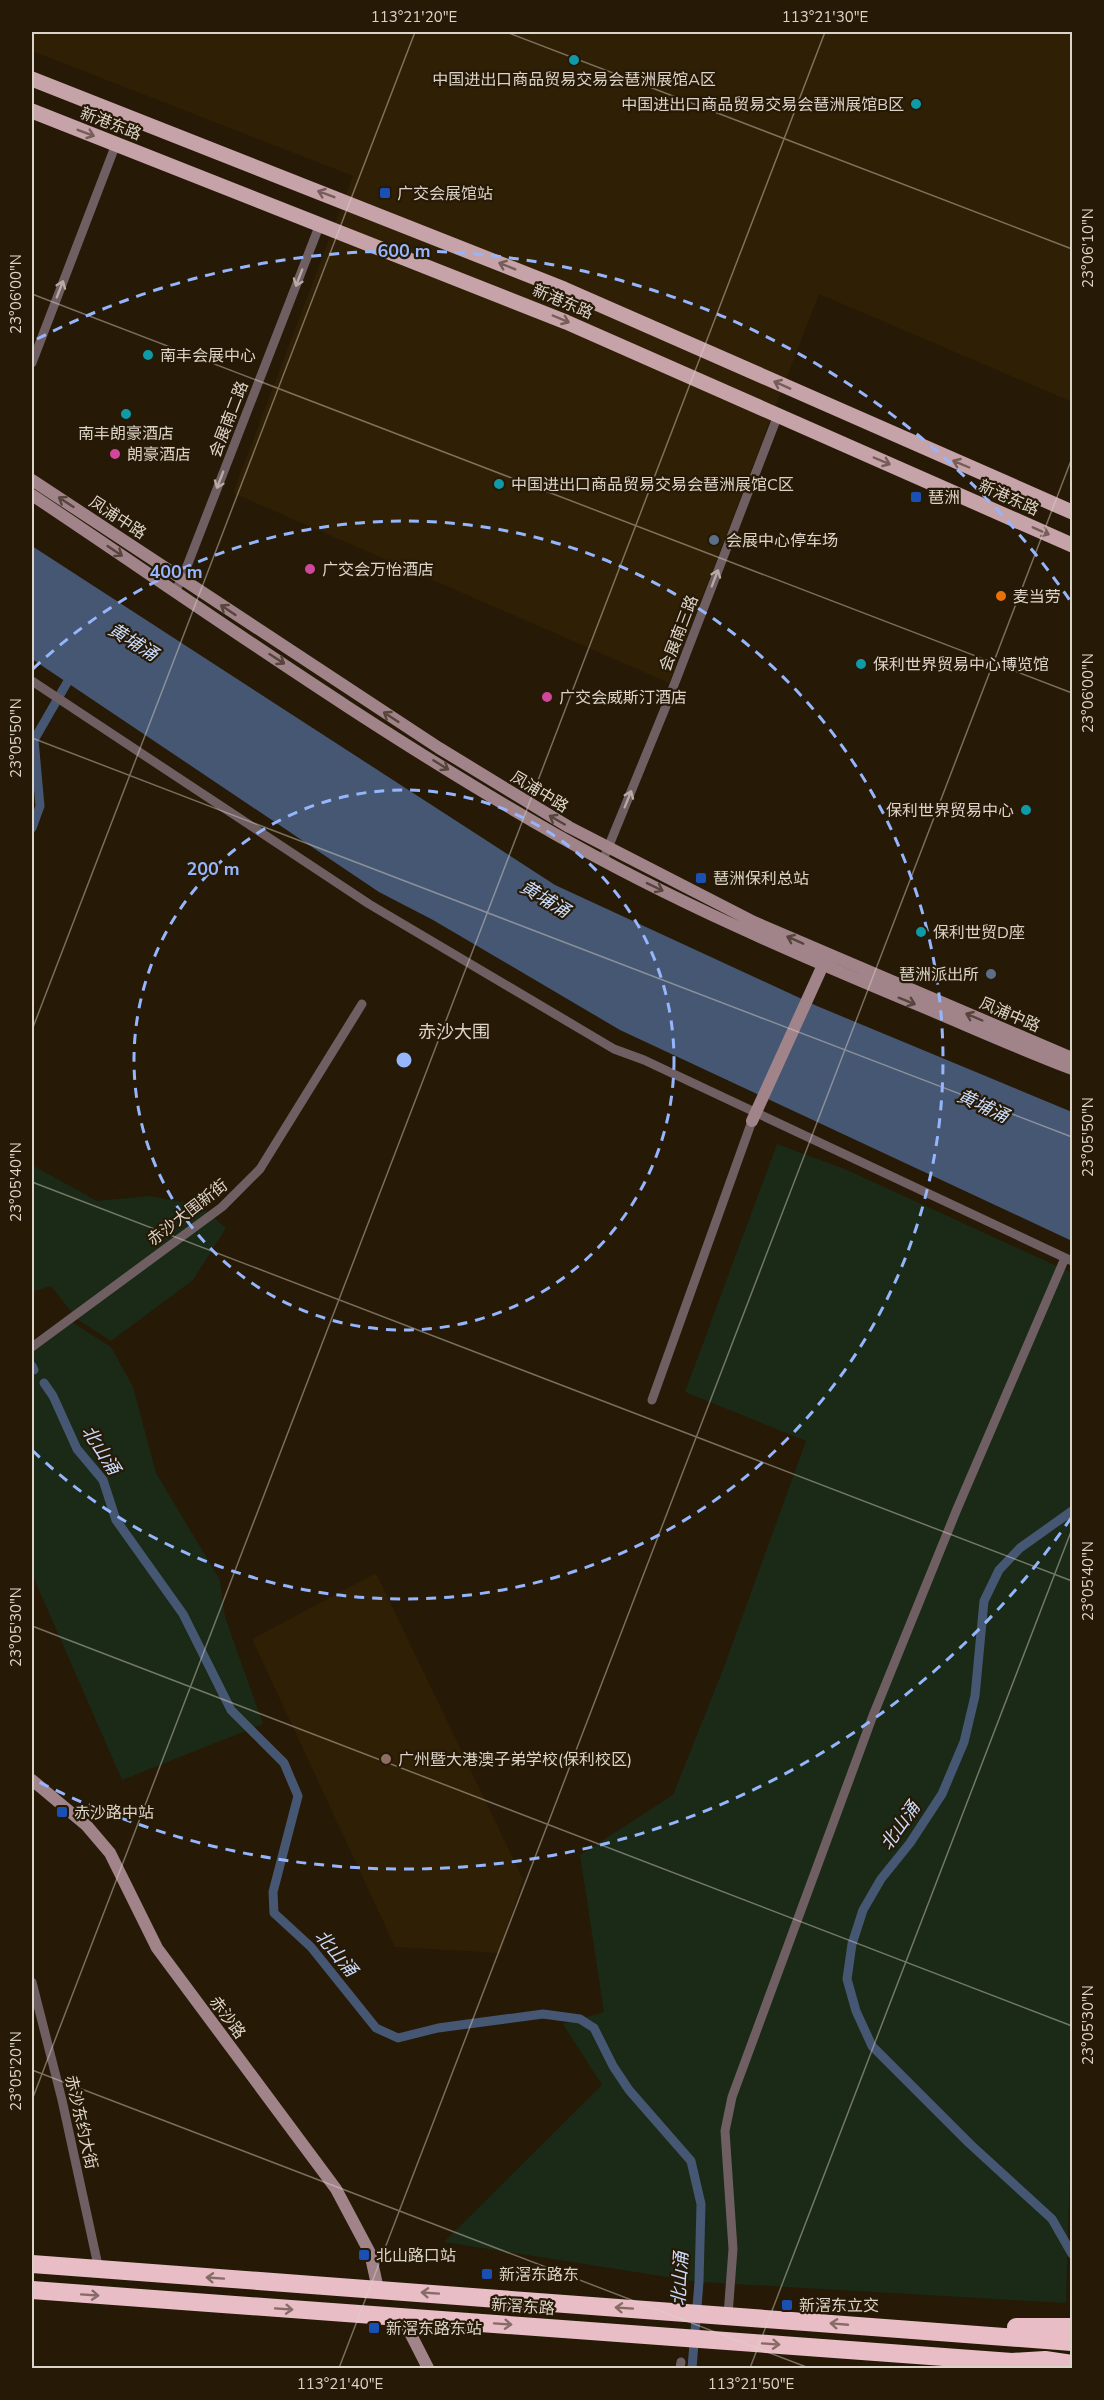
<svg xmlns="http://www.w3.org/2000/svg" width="1104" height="2400" font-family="'Nunito Sans','Noto Sans SC',sans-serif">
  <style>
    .built { fill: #2f1f04 }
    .green { fill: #1a2a17 }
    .water { fill: #465773 }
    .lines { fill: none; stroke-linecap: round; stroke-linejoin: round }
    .canal { stroke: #465773; stroke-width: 9 }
    .street { stroke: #6f5e62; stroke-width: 9 }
    .secondary { stroke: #a0848a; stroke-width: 12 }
    .primary { stroke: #c6a2a9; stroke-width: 15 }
    .highway { stroke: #e8bdc6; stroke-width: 18 }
    .oneway { stroke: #765e58 }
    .oneway2 { stroke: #b6aba5 }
    .oneway3 { stroke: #57443b }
    .oneway4 { stroke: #876b66 }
    .ticks { fill: none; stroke: #ddd4c9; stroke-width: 1.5; stroke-opacity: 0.45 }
    .ring { fill: none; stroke: #95b6fd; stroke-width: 3; stroke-dasharray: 10 8 }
    .culture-dot { fill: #0f9aa8; stroke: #261906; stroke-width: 2 }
    .transit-dot { fill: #1a4fb4; stroke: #261906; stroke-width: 2 }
    .hotel-dot { fill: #d1479c; stroke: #261906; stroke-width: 2 }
    .service-dot { fill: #5c6f8a; stroke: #261906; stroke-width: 2 }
    .food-dot { fill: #e8710a; stroke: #261906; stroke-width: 2 }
    .education-dot { fill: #8d6e63; stroke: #261906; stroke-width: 2 }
    .labels { text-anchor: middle; stroke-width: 4.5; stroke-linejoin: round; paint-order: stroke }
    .poi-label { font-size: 16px; fill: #ddd4c9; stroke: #261906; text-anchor: start }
    .street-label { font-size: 16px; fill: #ddd4c9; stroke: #261906 }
    .water-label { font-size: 18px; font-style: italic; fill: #c8dbfb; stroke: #261906 }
    .neighbourhood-label { font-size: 18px; fill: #ddd4c9; stroke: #261906 }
    .centre { fill: #95b6fd; stroke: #261906; stroke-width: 3 }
    .ring-label { font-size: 18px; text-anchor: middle; font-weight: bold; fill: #95b6fd; stroke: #261906; stroke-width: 4.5; stroke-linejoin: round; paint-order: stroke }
    .neatline { fill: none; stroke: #ddd4c9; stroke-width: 2 }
    .ticks-label { font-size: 15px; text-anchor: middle; fill: #ddd4c9 }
  </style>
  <rect width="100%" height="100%" fill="#261906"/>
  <path class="built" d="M32,32H1072V402L819,294L669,683L233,493L353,176L32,51Z
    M376,1573L523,1879L499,1953L395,1947L252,1639Z"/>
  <path class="green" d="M777,1144L847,1170L1072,1273V2096L1066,2303L699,2282L444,2242L602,2085L563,2024L604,2012L580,1855L673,1795L724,1667L806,1441L685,1392Z
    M32,1165L97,1201L149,1196L199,1205L226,1228L193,1280L111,1341L77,1319L51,1286L32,1292Z
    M72,1322L111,1347L133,1387L156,1473L220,1580L225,1617L263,1724L122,1780L32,1574V1351Z"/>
  <path class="water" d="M32,546L555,885L817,1006L1072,1112V1241L620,1030L433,920L379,892L32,659Z"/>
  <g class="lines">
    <path class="canal" d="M32,828L40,806L34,740L72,674
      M32,1366L34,1370
      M44,1383L53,1396L77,1449L103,1480L116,1520L183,1614L231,1710L284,1763L298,1796L273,1892L274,1913L311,1947L376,2028L398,2038L438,2028L543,2014L580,2019L594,2028L613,2066L629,2090L691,2161L701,2204L699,2282L692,2368
      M1072,1511L1020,1548L999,1570L984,1601L975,1696L964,1742L942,1794L910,1843L881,1879L863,1910L852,1944L847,1979L856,2011L872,2046L970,2144L1052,2219L1072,2254"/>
    <path class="street" d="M32,363L116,144
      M175,591L182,579L320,224
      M32,681L369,904L614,1049L644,1060L1072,1261
      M603,860L664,711L778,415
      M32,1347L222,1207L260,1169L362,1004
      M652,1400L752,1121
      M32,1982L62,2100L99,2270
      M728,2315L733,2249L725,2131L732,2097L872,1718L957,1509L1065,1258
      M680,2368L681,2362"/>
    <path class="secondary" d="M32,480L439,748L569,827L754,922L1072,1058
      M32,495C204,610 374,731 555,834C672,901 798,955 923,1007C973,1028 1022,1050 1072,1069
      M752,1121L823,965
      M32,1780L87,1826L110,1853L157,1948L336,2189L370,2253L378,2289
      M402,2317L428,2368"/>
    <path class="primary" d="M32,79L564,289L1072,512
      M32,111L566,322L1072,545"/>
    <path class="highway" d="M32,2264L1072,2342
      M32,2290L1012,2362L1045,2360L1072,2364
      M1016,2327H1072"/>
  </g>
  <defs><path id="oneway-shaft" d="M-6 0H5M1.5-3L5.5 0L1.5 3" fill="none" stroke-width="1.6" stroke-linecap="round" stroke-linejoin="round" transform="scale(1.5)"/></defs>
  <g class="oneway">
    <use href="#oneway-shaft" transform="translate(86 133) rotate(21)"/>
    <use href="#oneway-shaft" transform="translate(326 194) rotate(-159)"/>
    <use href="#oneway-shaft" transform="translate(507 266) rotate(-158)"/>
    <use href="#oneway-shaft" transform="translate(561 319) rotate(23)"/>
    <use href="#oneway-shaft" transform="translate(782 385) rotate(-156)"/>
    <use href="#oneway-shaft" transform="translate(882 461) rotate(23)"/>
    <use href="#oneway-shaft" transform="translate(961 464) rotate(-157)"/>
    <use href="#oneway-shaft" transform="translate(1041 531) rotate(24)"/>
  </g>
  <g class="oneway2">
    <use href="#oneway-shaft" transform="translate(299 278) rotate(111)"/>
    <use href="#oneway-shaft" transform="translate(60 289) rotate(-69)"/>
    <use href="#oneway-shaft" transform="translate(220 480) rotate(111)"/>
    <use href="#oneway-shaft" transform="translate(715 578) rotate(-69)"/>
    <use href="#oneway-shaft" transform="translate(628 799) rotate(-68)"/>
  </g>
  <g class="oneway3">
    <use href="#oneway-shaft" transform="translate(66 502) rotate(-147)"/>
    <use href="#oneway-shaft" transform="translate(115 551) rotate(34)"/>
    <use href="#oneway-shaft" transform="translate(228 610) rotate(-146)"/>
    <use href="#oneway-shaft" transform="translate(277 659) rotate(33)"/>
    <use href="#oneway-shaft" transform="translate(391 717) rotate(-147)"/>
    <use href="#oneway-shaft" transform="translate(441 765) rotate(32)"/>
    <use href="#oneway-shaft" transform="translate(557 820) rotate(-150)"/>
    <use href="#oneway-shaft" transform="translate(655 887) rotate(26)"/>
    <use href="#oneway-shaft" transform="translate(795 940) rotate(-156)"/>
    <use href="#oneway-shaft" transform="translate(907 1001) rotate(22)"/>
    <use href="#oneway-shaft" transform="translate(974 1017) rotate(-157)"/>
  </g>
  <g class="oneway4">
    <use href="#oneway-shaft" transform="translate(215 2278) rotate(-176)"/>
    <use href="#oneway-shaft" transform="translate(430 2293) rotate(-176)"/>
    <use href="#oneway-shaft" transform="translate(90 2295) rotate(4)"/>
    <use href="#oneway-shaft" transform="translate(624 2308) rotate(-176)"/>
    <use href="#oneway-shaft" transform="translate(284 2309) rotate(4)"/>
    <use href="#oneway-shaft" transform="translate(503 2324) rotate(4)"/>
    <use href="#oneway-shaft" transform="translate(839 2324) rotate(-175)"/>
    <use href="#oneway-shaft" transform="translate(771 2344) rotate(4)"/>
  </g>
  <path class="ticks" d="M506,32L1072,249M32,294L1072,693M32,738L1072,1137M32,1030L415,32M32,1182L1072,1581M32,1626L1072,2026M32,2070L809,2368M32,2100L825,32M339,2368L1072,458M750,2368L1072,1529"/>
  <g class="ring">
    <circle cx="404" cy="1060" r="270"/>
    <path d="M33 669A539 539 0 1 1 33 1451"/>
    <path d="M1071 1518A809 809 0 0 1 37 1781M37 339A809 809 0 0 1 1071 602"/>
  </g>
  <g class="culture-dot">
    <circle cx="574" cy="60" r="6"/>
    <circle cx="916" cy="104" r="6"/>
    <circle cx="148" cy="355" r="6"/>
    <circle cx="126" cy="414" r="6"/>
    <circle cx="499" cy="484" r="6"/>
    <circle cx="861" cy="664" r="6"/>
    <circle cx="1026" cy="810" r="6"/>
    <circle cx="921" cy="932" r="6"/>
  </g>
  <g class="transit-dot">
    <rect x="379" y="187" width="12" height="12" rx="3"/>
    <rect x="910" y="491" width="12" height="12" rx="3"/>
    <rect x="695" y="872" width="12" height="12" rx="3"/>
    <rect x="56" y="1806" width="12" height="12" rx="3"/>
    <rect x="358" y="2249" width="12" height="12" rx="3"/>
    <rect x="481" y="2268" width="12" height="12" rx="3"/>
    <rect x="781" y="2299" width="12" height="12" rx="3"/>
    <rect x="368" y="2322" width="12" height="12" rx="3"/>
  </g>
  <g class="hotel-dot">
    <circle cx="115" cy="454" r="6"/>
    <circle cx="310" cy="569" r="6"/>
    <circle cx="547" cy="697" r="6"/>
  </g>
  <g class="service-dot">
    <circle cx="714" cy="540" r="6"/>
    <circle cx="991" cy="974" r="6"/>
  </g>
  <circle class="food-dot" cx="1001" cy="596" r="6"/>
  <circle class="education-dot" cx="386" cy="1759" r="6"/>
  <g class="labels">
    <g class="poi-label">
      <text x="574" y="85" text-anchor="middle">中国进出口商品贸易交易会琶洲展馆A区</text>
      <text x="904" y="110" text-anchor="end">中国进出口商品贸易交易会琶洲展馆B区</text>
      <text x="397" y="199">广交会展馆站</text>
      <text x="160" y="361">南丰会展中心</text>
      <text x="126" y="439" text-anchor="middle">南丰朗豪酒店</text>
      <text x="127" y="460">朗豪酒店</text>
      <text x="511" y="490">中国进出口商品贸易交易会琶洲展馆C区</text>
      <text x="928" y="503">琶洲</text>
      <text x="726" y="546">会展中心停车场</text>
      <text x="322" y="575">广交会万怡酒店</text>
      <text x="1013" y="602">麦当劳</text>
      <text x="873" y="670">保利世界贸易中心博览馆</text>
      <text x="559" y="703">广交会威斯汀酒店</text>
      <text x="1014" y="816" text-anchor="end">保利世界贸易中心</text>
      <text x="713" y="884">琶洲保利总站</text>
      <text x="933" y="938">保利世贸D座</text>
      <text x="979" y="980" text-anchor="end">琶洲派出所</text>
      <text x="398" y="1765">广州暨大港澳子弟学校(保利校区)</text>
      <text x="74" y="1818">赤沙路中站</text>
      <text x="376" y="2261">北山路口站</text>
      <text x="499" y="2280">新滘东路东</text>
      <text x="799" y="2311">新滘东立交</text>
      <text x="386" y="2334">新滘东路东站</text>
    </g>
    <g class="street-label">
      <text transform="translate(111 123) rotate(21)" y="6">新港东路</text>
      <text transform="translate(563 301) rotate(23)" y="6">新港东路</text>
      <text transform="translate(228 419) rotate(-69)" y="6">会展南二路</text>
      <text transform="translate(1009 497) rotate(24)" y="6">新港东路</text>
      <text transform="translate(118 517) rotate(33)" y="6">凤浦中路</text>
      <text transform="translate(678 633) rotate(-69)" y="6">会展南三路</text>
      <text transform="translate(540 791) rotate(31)" y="6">凤浦中路</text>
      <text transform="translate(1010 1014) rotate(23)" y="6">凤浦中路</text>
      <text transform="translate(187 1212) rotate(-38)" y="6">赤沙大围新街</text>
      <text transform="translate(228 2017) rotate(53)" y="6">赤沙路</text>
      <text transform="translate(82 2122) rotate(77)" y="6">赤沙东约大街</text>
      <text transform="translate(523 2306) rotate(4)" y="6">新滘东路</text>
    </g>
    <g class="water-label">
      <text transform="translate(133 642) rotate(32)" y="6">黄埔涌</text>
      <text transform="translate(545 899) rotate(31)" y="6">黄埔涌</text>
      <text transform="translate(983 1106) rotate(25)" y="6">黄埔涌</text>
      <text transform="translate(101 1450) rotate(57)" y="6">北山涌</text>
      <text transform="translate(900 1826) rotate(-55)" y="6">北山涌</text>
      <text transform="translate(336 1953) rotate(50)" y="6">北山涌</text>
      <text transform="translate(680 2279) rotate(-87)" y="6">北山涌</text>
    </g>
    <g class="neighbourhood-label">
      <text x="454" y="1038">赤沙大围</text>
    </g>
  </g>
  <circle cx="404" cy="1060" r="9" class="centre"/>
  <g class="ring-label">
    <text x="404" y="257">600 m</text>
    <text x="176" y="578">400 m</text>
    <text x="213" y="875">200 m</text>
  </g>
  <rect width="1104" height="2400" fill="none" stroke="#261906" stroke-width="66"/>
  <rect x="33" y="33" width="1038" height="2334" class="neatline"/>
  <g class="ticks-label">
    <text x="414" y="22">113°21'20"E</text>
    <text x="825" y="22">113°21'30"E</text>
    <text transform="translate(1088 248) rotate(-90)" y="5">23°06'10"N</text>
    <text transform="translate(16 294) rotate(-90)" y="5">23°06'00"N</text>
    <text transform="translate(1088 693) rotate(-90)" y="5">23°06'00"N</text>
    <text transform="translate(16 738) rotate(-90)" y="5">23°05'50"N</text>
    <text transform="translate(1088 1137) rotate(-90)" y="5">23°05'50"N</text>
    <text transform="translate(16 1182) rotate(-90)" y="5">23°05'40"N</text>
    <text transform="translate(1088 1581) rotate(-90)" y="5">23°05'40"N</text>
    <text transform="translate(16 1627) rotate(-90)" y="5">23°05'30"N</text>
    <text transform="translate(1088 2025) rotate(-90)" y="5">23°05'30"N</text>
    <text transform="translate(16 2071) rotate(-90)" y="5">23°05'20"N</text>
    <text x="340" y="2389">113°21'40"E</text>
    <text x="751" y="2389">113°21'50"E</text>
  </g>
</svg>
